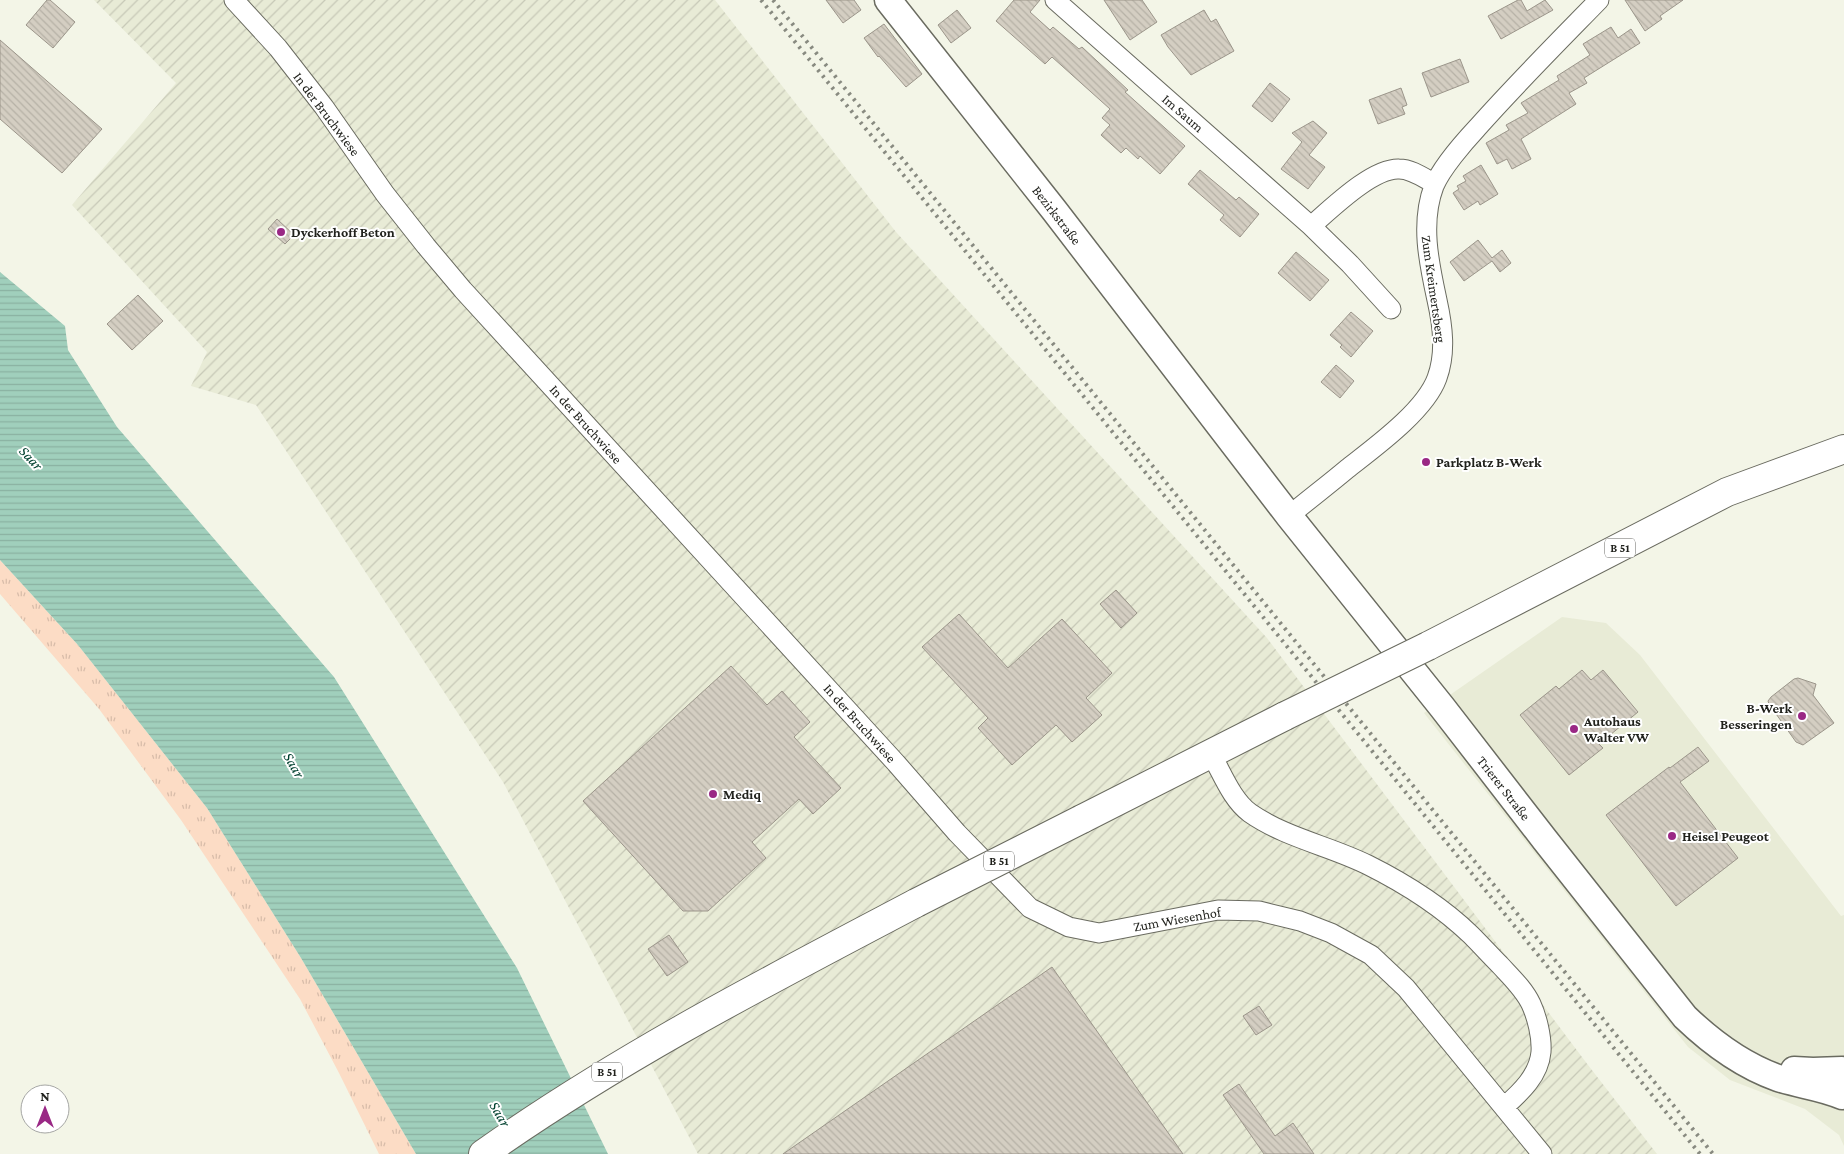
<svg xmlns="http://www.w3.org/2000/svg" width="1844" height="1154" font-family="'Crimson Pro',serif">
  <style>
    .built { fill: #e8ebd6 }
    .industrial { fill: url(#industrial-furrows) }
    .grass { fill: url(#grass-tufts) }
    .water { fill: url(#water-rules) }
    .building { fill: url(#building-back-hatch); stroke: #9b958a }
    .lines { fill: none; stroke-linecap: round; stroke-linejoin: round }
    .street-casing { stroke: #6a6b60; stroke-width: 21 }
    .secondary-casing { stroke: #6a6b60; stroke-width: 29 }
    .primary-casing { stroke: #6a6b60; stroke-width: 30 }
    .street { stroke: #fff; stroke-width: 19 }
    .secondary { stroke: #fff; stroke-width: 26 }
    .primary { stroke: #fff; stroke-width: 28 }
    .rail { stroke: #888a80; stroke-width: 4; stroke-dasharray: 2.5 5; stroke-linecap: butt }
    .primary-bridge-casing { stroke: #6a6b60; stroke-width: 30; stroke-linecap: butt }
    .primary-bridge { stroke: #fff; stroke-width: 28 }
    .poi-dot { fill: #9a2885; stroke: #fff; stroke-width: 2 }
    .labels { text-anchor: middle; stroke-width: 4; stroke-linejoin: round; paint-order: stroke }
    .shield { fill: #fff; stroke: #646461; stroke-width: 1 }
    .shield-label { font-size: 12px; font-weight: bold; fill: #21221d }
    .street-label { font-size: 14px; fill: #21221d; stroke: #fff }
    .poi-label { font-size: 14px; font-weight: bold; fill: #21221d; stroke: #fff; text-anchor: start }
    .water-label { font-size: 15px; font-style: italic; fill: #00412f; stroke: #fff }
  </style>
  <defs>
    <pattern id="industrial-furrows" width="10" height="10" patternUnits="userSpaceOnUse" patternTransform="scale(1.25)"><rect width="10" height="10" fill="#e8ebd6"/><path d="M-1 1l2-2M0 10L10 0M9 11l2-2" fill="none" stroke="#c7c9b7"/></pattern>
    <pattern id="grass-tufts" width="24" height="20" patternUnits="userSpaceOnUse" patternTransform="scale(1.25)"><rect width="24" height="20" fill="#fcdcc5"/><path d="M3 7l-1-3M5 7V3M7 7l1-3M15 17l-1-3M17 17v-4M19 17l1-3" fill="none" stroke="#d8bca9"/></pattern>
    <pattern id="water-rules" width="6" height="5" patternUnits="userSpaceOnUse" patternTransform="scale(1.25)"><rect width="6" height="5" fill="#a0cfbc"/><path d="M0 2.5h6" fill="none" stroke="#8ab1a1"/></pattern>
    <pattern id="building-back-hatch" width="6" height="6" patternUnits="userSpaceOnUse" patternTransform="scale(1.25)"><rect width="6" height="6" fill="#d4cec2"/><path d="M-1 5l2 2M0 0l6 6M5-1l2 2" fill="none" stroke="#b6b1a6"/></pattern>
  </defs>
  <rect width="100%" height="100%" fill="#f3f5e7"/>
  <path class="built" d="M1562,617L1606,623L1640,655L1841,916L1844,915V1146L1839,1135L1805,1109L1730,1080L1688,1047L1424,713Z"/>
  <path class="industrial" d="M94,0H715L896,232L1267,638L1588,1065L1657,1154H698L503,782L256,405L191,386L207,352L72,205L176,83Z"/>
  <path class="grass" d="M0,560L78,645L207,808L301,958L416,1154H379L339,1073L300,999L181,820L99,709L0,594Z"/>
  <path class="water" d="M0,272L65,326L68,350L117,427L334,677L517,968L608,1154H416L301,958L207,808L78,645L0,560Z"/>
  <path class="building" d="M47,0H50L75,22L53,48L26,25Z
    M826,0H854L861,10L843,23Z
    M1014,0H1040L1030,12L1050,30L1053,27L1079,49L1082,47L1128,90L1125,92L1185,146L1160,174L1140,156L1138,159L1126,148L1121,153L1101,135L1110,125L1102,118L1110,109L1052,57L1045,64L996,21Z
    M1104,0H1142L1157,22L1130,40Z
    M1518,0H1521L1527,11L1545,0L1553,10L1501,39L1488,16Z
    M1625,0H1683L1660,16L1662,19L1645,31Z
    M957,10L971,28L951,43L938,25Z
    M1204,10L1211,22L1216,19L1234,51L1191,75L1168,47L1161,35Z
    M884,24L922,74L906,87L879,56L878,57L864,38Z
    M1611,27L1618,38L1631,29L1640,43L1584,78L1587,83L1569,93L1576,104L1521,139L1531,159L1512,169L1507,159L1497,164L1486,143L1509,130L1506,125L1528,113L1521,103L1559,80L1557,76L1590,55L1583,44Z
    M0,40L102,129L62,173L0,119Z
    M1460,59L1469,82L1431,97L1422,73Z
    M1270,83L1290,99L1272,122L1252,106Z
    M1401,88L1407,105L1402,107L1405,114L1378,124L1369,100Z
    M1313,121L1327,133L1309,155L1325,167L1308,189L1281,169L1302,142L1292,133Z
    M1481,165L1498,194L1480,205L1478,201L1464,210L1453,193L1459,189L1457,186L1466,181L1463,176Z
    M1200,170L1236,200L1239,197L1259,214L1240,237L1220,220L1224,215L1188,184Z
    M277,219L294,235L285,244L268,229Z
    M1478,240L1492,258L1502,250L1511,263L1500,272L1492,261L1464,281L1450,262Z
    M1296,252L1329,280L1310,301L1278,273Z
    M138,295L163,321L132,350L107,324Z
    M1351,312L1373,331L1351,357L1340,347L1342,345L1330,335Z
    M1336,365L1354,381L1340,398L1321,382Z
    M1116,590L1137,613L1121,628L1100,604Z
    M959,614L1008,668L1062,619L1112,673L1086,698L1102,715L1072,742L1056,725L1012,765L978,728L988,718L922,647Z
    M731,666L767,705L782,691L810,722L794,737L841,788L813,814L799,799L752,842L766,858L708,911H683L583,801Z
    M1582,670L1591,680L1603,670L1638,712L1599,744L1603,748L1569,775L1520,715L1556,686L1559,689Z
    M1798,678L1816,684L1813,695L1834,723L1803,745L1796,742L1769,704L1768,701L1771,697L1794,679Z
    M1698,747L1709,761L1680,782L1738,858L1676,906L1606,815L1669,767L1670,768Z
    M669,935L688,962L667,976L648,949Z
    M1052,967L1183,1154H783Z
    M1259,1006L1272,1025L1256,1035L1243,1016Z
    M1239,1084L1275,1136L1293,1123L1314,1154H1264L1223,1095Z"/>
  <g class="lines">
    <defs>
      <path id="street" d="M234,0L278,48L324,107L385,194L426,246L463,290L896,763L957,833L1030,908L1069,927L1099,933L1218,910L1259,911L1300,921L1331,933L1371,955L1406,988L1542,1154
        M1055,0L1311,226L1350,264L1391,309
        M1311,226C1331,209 1372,168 1399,169C1412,169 1424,178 1435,184
        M1289,516C1308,500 1328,485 1347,469C1375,447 1425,411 1437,378C1446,353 1443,327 1437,300C1429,263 1420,223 1434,186C1441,169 1464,142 1477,128C1516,84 1558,42 1599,0
        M1211,754C1222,773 1232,800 1250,813C1286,838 1330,846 1368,865C1404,883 1442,907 1471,935C1481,945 1490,955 1500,965C1511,977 1524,989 1531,1004C1537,1017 1542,1037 1541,1052C1539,1075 1521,1092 1504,1107"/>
      <path id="secondary" d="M888,0L1054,210L1289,516L1442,707L1545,840L1685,1017C1711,1042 1744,1066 1778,1078C1799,1085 1822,1087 1842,1096
        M1794,1070L1813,1071L1842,1070"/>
      <path id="primary" d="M1428,646L1727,492L1844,449
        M1082,819L1285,716
        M483,1154C620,1057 768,981 916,903"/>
    </defs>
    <use href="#street" class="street-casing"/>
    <use href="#secondary" class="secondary-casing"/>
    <use href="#primary" class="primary-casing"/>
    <use href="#street" class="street"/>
    <use href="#secondary" class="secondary"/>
    <use href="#primary" class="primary"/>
    <path class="rail" d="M761,0L1700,1154
      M773,0L1713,1154"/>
    <defs>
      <path id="primary-bridge" d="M1285,716L1428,646
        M916,903L1082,819"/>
    </defs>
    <use href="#primary-bridge" class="primary-bridge-casing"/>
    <use href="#primary-bridge" class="primary-bridge"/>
  </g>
  <g class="poi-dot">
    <circle cx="281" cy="232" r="5"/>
    <circle cx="1426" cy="462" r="5"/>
    <circle cx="1802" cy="716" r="5"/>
    <circle cx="1574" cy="729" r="5"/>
    <circle cx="713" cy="794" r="5"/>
    <circle cx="1672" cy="836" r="5"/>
  </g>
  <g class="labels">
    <g class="shield">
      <rect x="1605" y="538.5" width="30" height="19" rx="4"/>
      <rect x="984" y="851.5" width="30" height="19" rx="4"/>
      <rect x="592" y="1062.5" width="30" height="19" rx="4"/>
    </g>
    <g class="shield-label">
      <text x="1620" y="552">B 51</text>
      <text x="999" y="865">B 51</text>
      <text x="607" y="1076">B 51</text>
    </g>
    <g class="street-label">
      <text transform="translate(1183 113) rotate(41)" y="5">Im Saum</text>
      <text transform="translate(327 114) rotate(53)" y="5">In der Bruchwiese</text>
      <text transform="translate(1057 215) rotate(52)" y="5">Bezirkstraße</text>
      <text transform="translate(1434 289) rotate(82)" y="5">Zum Kreimertsberg</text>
      <text transform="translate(586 424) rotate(48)" y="5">In der Bruchwiese</text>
      <text transform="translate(860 723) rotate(48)" y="5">In der Bruchwiese</text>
      <text transform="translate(1504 788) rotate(52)" y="5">Trierer Straße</text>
      <text transform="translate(1177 919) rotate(-10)" y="5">Zum Wiesenhof</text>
    </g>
    <g class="poi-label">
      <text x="291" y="237">Dyckerhoff Beton</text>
      <text x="1436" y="467">Parkplatz B-Werk</text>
      <text x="1792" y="713" text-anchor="end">B-Werk<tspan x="1792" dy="16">Besseringen</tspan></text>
      <text x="1584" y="726">Autohaus<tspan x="1584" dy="16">Walter VW</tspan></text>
      <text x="723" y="799">Mediq</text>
      <text x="1682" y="841">Heisel Peugeot</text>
    </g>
    <g class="water-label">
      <text transform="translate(31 458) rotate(47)" y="5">Saar</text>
      <text transform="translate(294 765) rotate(60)" y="5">Saar</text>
      <text transform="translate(500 1114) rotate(60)" y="5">Saar</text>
    </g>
  </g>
  <g transform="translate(45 1109)"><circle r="24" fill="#ffffff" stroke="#a6a7a5"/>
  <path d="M0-4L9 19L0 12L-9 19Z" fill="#9a2885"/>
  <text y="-8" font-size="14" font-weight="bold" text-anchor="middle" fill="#21221d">N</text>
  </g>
</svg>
